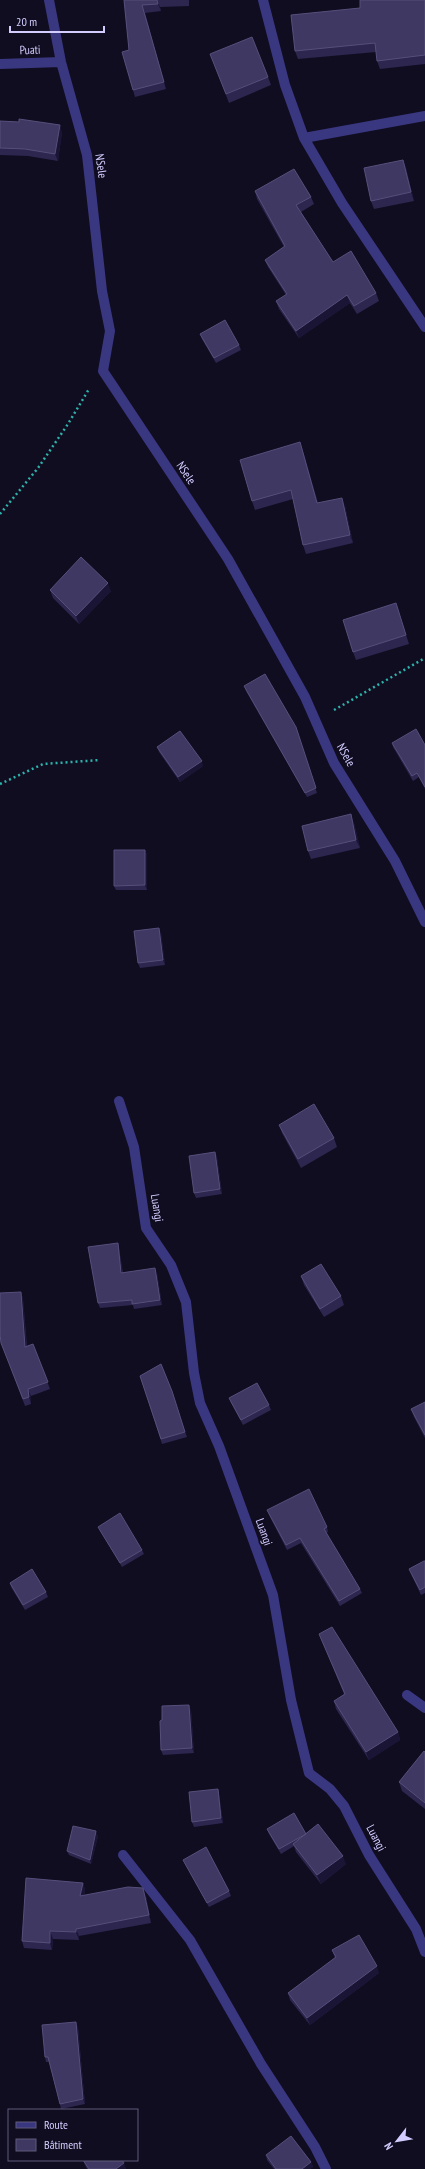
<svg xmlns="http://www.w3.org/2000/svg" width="425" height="2169" font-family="'PT Sans Narrow',sans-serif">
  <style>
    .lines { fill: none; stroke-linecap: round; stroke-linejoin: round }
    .path { stroke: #2db3ab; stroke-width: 2.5; stroke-dasharray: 2 3; stroke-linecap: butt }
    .lane { stroke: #3a3781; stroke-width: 10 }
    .street { stroke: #3a3781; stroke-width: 10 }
    .wall { fill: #2d264f }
    .shaded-wall { fill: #1a1435 }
    .building { fill: #3f3862; stroke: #564f7b }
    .labels { text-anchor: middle; stroke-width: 4; stroke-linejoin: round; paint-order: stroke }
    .street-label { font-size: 12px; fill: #d3cdff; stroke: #100d21 }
  </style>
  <rect width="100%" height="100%" fill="#100d21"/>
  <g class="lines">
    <path class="path" d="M0,514L38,468L68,424L89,389
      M334,710L425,658
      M0,784L43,764L100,760"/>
    <path class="lane" d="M407,1695L425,1708"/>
    <path class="street" d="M49,0L61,62L87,155L102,291L110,331L103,371L228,559L305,697L334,763L395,861L425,922
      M263,0L285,85L304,138L342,203L425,327
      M0,64L61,62
      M304,138L425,116
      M119,1101L134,1147L146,1228L171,1265L186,1302L194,1373L200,1403L219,1446L273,1595L291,1700L309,1773L330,1789L344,1806L369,1855L416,1929L425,1952
      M123,1855L190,1940L261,2064L315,2147L326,2169"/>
  </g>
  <path class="wall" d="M124,0H189V6L160,7L161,11L145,13L166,89L135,97L133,90Z
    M425,0V64L380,69L377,61L376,52L298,59L295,51L360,8Z
    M210,54L268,77L271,85L229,103Z
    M0,121L19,122L62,132L58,161L28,156L0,155Z
    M403,160L406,168L414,201L374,209L371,201Z
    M255,191L311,197L314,204L301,212L333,262L376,293L379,301L357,314L350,303L299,338L279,309L276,301L286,295L268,267L265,260L284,247L257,199Z
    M200,334L239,345L241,350L216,363L202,339Z
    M300,442L303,451L318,503L345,506L353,543L306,554L303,545L293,499L255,510L252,501Z
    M50,590L111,591L79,624L53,598Z
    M396,603L409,644L356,660L353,652Z
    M244,686L296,727L317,793L307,797L246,691Z
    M392,743L425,745V789L419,777L413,781L393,747Z
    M157,747L203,766L180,782L159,752Z
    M354,823L360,848L311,859L308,851Z
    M145,850L147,855V890H116L114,886Z
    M161,933L165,965L140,968L138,963Z
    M279,1125L334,1138L337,1147L301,1168L282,1133Z
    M215,1152L217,1157L222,1194L196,1198L194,1193Z
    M118,1243L119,1248L123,1273H157L162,1305L134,1309L133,1305L100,1308L98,1303Z
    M301,1276L341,1296L344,1305L324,1317L304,1285Z
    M21,1292L23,1299L27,1346L33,1344L50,1389L31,1396V1404L25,1406L1,1343Z
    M161,1364L187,1437L162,1444L140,1376Z
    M229,1398L269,1405L271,1410L243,1425L231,1403Z
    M425,1402V1438L414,1417L411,1409Z
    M267,1510L327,1527L328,1532L326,1533L360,1589L362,1593L340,1606L301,1543L287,1550L269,1515Z
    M98,1527L142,1550L144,1554L122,1567L100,1531Z
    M425,1561V1593L421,1595L411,1574L409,1569Z
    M10,1583L46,1592L48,1597L25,1610L11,1587Z
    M319,1634L398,1732L400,1740L369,1760L336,1709L334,1701L344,1694Z
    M191,1710L194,1753L163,1755L161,1750L162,1720Z
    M425,1752V1809L402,1791L399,1782Z
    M218,1789L219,1794L223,1823L194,1827L192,1822Z
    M267,1829L306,1833L346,1864L321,1884L296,1852L294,1846L281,1854L269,1834Z
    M98,1836L91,1864L69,1855L67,1851Z
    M183,1860L229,1891L231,1896L209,1907L185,1864Z
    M83,1883L85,1890L84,1895L146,1896L151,1923L79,1936V1940L53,1939L52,1950L24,1948L22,1941Z
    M332,1950L379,1973L310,2025L290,2000L288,1993L335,1958Z
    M78,2027L85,2104L61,2109L60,2104L49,2062H46L45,2057Z
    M266,2155L311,2162L313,2167L310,2169H274L267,2160Z
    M83,2160L126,2168L125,2169H87L85,2165Z"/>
  <path class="shaded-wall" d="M157,0L160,7L161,11L158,4Z
    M142,5L145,13L166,89Z
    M60,125L62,132L58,161L55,154Z
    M403,160L406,168L414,201L411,192Z
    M347,295L350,303L299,338L296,331Z
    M300,442L303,451L320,512L317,503Z
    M342,498L345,506L353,543L350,535Z
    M108,583L111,591L79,624L76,616Z
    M202,761L203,766L180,782L178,777Z
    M351,814L354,823L360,848L356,840Z
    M145,850L147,855V890L145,885Z
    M159,928L161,933L165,965L163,960Z
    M215,1152L217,1157L222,1194L220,1189Z
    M118,1243L119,1248L123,1278L121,1273Z
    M155,1268L157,1273L162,1305L160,1300Z
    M21,1292L23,1299L27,1354L25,1347Z
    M28,1389L31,1396V1404L29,1397Z
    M189,1705L191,1710L194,1753L192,1748Z
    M398,1732L400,1740L369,1760L366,1752Z
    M218,1789L219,1794L223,1823L221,1818Z
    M96,1831L98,1836L91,1864L90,1860Z
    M343,1856L346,1864L321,1884L317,1875Z
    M83,1883L85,1890L82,1904L80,1896Z
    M143,1888L146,1896L151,1923L149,1915Z
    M76,1929L79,1936V1940L76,1932Z
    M50,1931L53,1939L52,1950L50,1943Z
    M377,1966L379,1973L310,2025L307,2018Z
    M76,2022L78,2027L85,2104L83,2099Z
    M311,2162L313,2167L310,2169H302Z
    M124,2163L126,2168L125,2169H116Z"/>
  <path class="building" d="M124,0H157L158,4L142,5L164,82L133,90L122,52L129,50Z
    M360,0H425V55L377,61L375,43L295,51L291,15L360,8Z
    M252,37L268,77L226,94L210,54Z
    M19,119L60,125L55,154L25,149L0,148V121L19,122Z
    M403,160L411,192L371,201L364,168Z
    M294,169L311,197L296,205L333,262L351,251L376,293L354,306L347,295L296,331L276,301L287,294L265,260L285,246L255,191Z
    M225,320L239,345L214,358L200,334Z
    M300,442L317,503L342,498L350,535L303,545L291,490L252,501L240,460Z
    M81,557L108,583L76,616L50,590Z
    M396,603L406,635L353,652L343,620Z
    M265,674L296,727L316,788L305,793L244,686Z
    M416,729L425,745V787L417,773L412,776L392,743Z
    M180,731L202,761L178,777L157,747Z
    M351,814L356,840L308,851L302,826Z
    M114,850H145V885L114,886Z
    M159,928L163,960L138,963L134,931Z
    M314,1104L334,1138L298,1159L279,1125Z
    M215,1152L220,1189L194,1193L189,1156Z
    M118,1243L121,1273L155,1268L160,1300L132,1304V1300L98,1303L88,1247Z
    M321,1264L341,1296L320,1309L301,1276Z
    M21,1292L25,1347L33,1344L48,1382L28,1389L29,1397L23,1399L1,1343L0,1334V1293Z
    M161,1364L172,1391L185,1432L161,1439L140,1376Z
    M257,1383L269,1405L241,1420L229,1398Z
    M425,1402V1435L411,1409Z
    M309,1489L327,1527L324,1529L360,1589L339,1601L300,1538L286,1545L267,1510Z
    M120,1513L142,1550L120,1563L98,1527Z
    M424,1561H425V1587L420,1590L409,1569Z
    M32,1569L46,1592L23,1605L10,1583Z
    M332,1627L398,1732L366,1752L334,1701L345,1694L319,1634Z
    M189,1705L192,1748L161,1750L160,1721L162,1720V1706Z
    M424,1751L425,1752V1803L399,1782Z
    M218,1789L221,1818L192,1822L189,1792Z
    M294,1813L306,1834L279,1849L267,1829Z
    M318,1824L343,1856L317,1875L293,1844Z
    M73,1826L96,1831L90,1860L67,1851Z
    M206,1847L229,1891L207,1903L183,1860Z
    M26,1878L83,1883L80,1896L128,1887L143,1888L149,1915L76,1929V1932L50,1931V1943L22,1941Z
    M359,1935L377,1966L307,2018L288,1993L336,1957L332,1950Z
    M76,2022L83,2099L60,2104L48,2057H45L42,2025Z
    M291,2136L311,2162L302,2169H276L266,2155Z
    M83,2160H122L124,2163L116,2169H89Z"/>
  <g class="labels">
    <g class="street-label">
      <text transform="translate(30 50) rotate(-2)" y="4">Puati</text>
      <text transform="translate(101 166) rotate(82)" y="4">NSele</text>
      <text transform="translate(186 473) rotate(56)" y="4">NSele</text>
      <text transform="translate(346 755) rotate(61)" y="4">NSele</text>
      <text transform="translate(157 1208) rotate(81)" y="4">Luangi</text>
      <text transform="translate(264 1532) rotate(70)" y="4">Luangi</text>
      <text transform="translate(376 1838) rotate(62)" y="4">Luangi</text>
    </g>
  </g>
  <rect x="8" y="2109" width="130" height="52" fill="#100d21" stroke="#5e5a7a"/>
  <rect x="16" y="2122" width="20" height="6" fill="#3a3781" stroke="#5e5a7a"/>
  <text x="44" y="2129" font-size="12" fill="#d3cdff">Route</text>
  <rect x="16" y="2139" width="20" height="12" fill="#3f3862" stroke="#5e5a7a"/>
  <text x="44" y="2149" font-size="12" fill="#d3cdff">Bâtiment</text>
  <g transform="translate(397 2141) rotate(239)" stroke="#100d21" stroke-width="3" paint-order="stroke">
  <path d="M0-3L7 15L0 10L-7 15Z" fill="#d3cdff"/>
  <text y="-6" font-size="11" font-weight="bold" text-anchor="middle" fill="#d3cdff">N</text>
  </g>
  <path d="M10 26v6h94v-6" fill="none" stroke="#d3cdff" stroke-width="2"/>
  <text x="16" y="26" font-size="12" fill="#d3cdff" stroke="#100d21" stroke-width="3" paint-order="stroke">20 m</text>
</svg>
